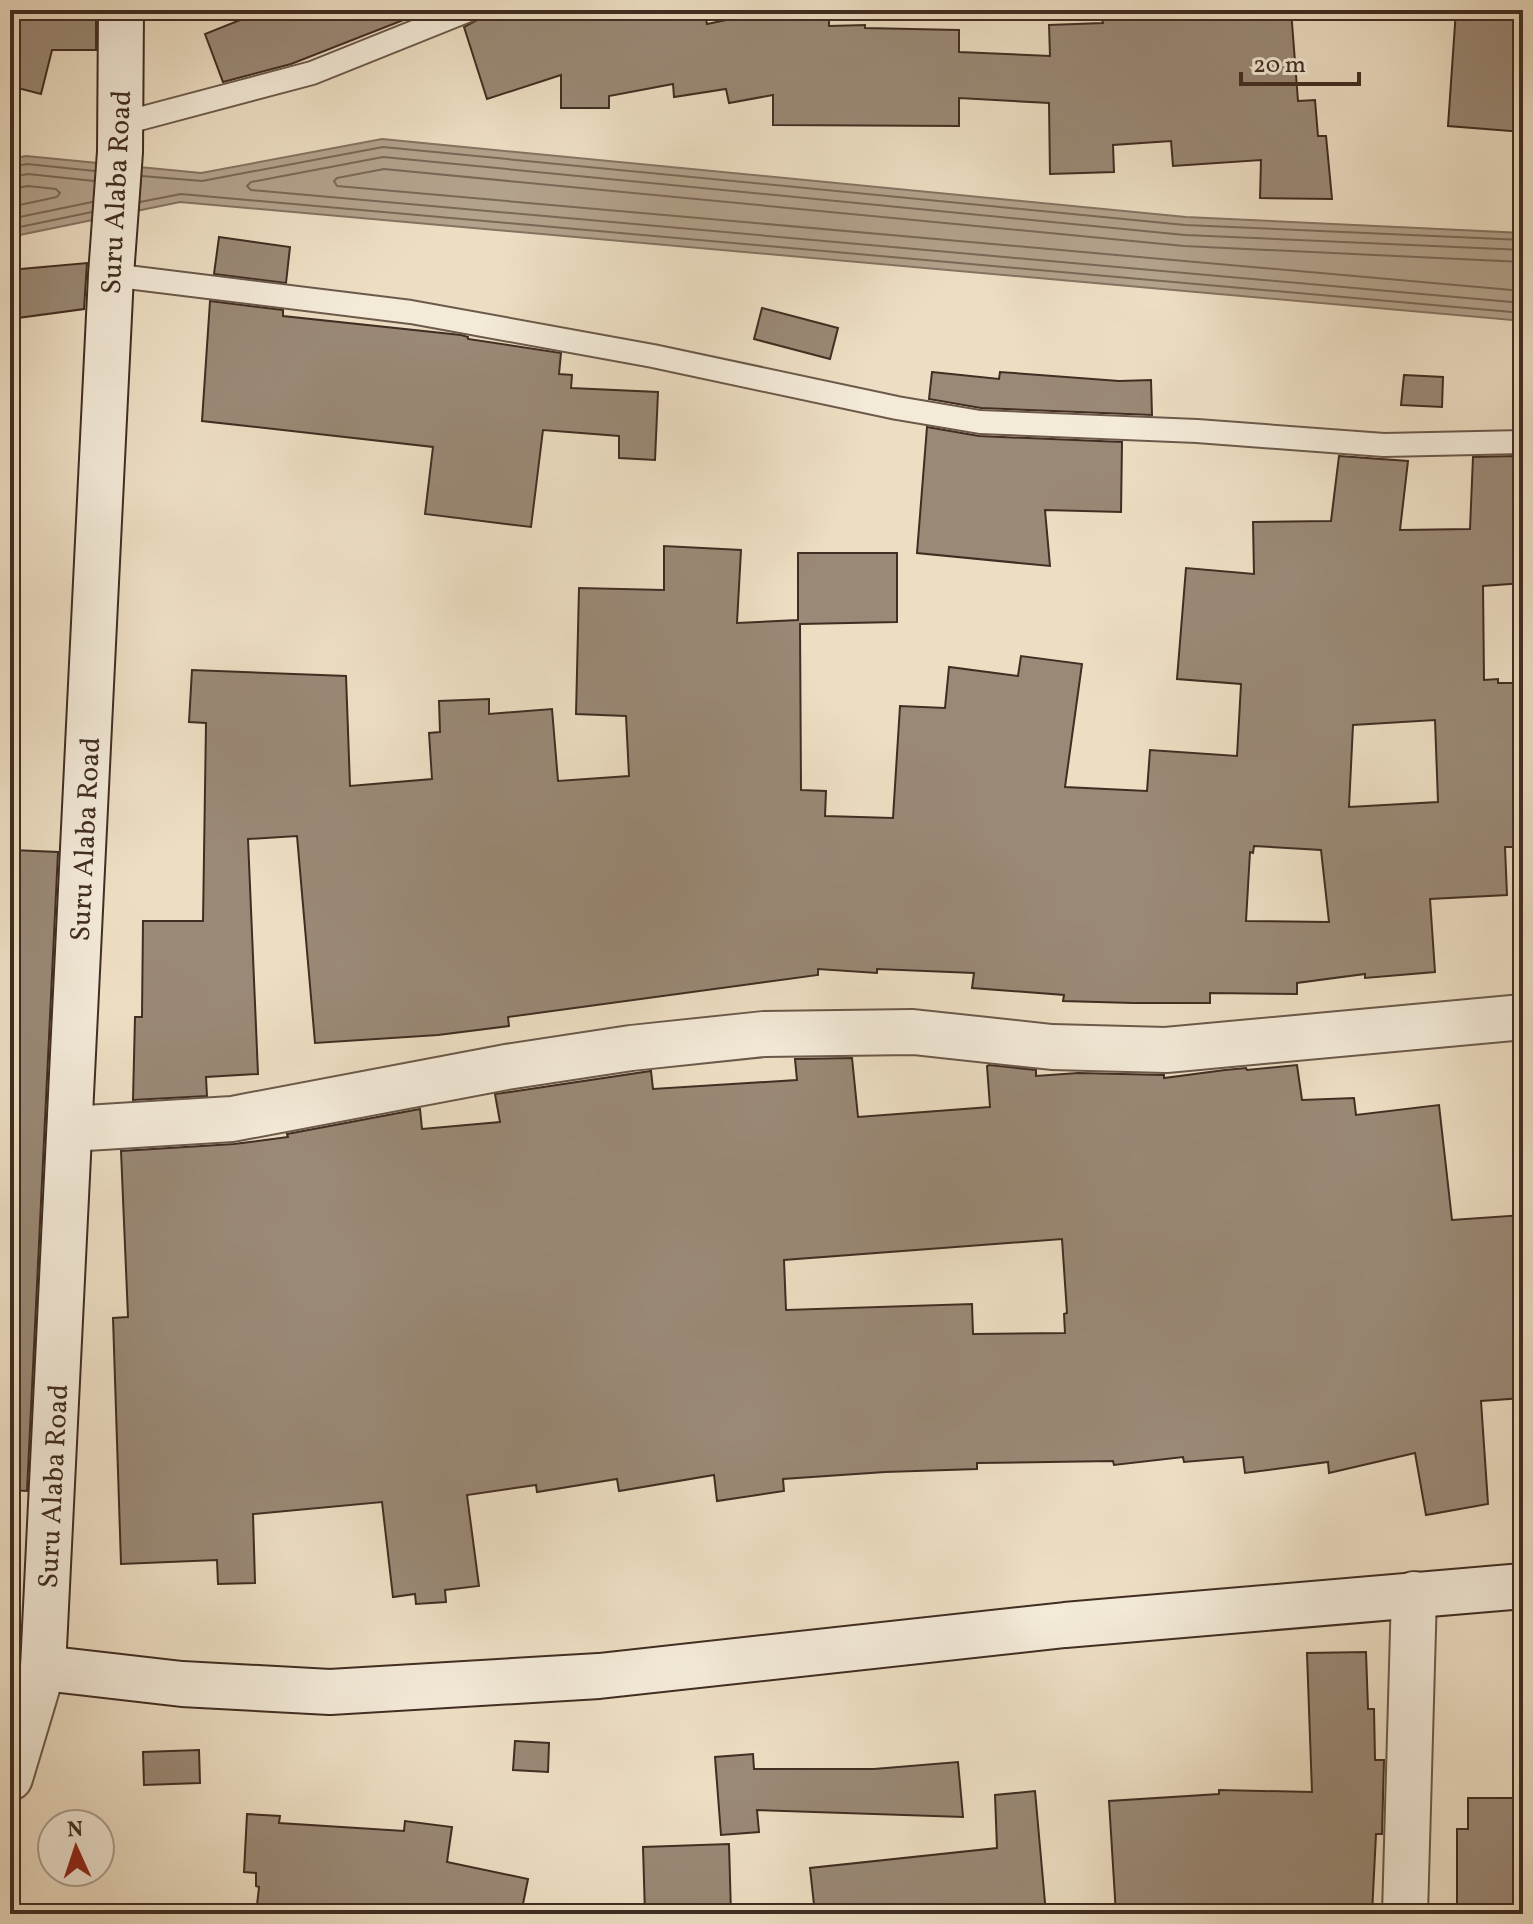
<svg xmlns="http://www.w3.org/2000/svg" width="1533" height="1924" font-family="Vollkorn,serif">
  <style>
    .water { fill: #b3a28c; stroke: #857362; stroke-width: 2 }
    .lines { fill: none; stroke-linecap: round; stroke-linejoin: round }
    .shore { stroke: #7a6857; stroke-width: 2 }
    .building { fill: #9a8976; stroke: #412d22; stroke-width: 2; fill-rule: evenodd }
    .lane-casing { stroke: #6c594a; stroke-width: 26 }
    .street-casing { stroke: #6c594a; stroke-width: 48 }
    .secondary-casing { stroke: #412d22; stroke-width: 48 }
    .lane { stroke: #f3ead8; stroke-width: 22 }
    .street { stroke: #f3ead8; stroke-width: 44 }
    .secondary { stroke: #f3ead8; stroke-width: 44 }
    .labels { text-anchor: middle; stroke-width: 6; stroke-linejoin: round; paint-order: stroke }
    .street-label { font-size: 28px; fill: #412d22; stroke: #f3ead8 }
  </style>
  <rect width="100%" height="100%" fill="#eddec3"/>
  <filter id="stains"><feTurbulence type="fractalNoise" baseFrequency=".0025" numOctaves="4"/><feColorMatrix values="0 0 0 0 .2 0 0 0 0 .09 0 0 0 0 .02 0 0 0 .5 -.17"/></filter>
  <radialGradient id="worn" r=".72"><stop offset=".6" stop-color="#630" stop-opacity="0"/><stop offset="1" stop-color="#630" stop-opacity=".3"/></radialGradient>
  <path class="water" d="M382,139L1186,217L1523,233V321L180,202L10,237V159L26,156L201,173Z"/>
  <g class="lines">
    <path class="shore" d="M10,167L27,164L95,171
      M142,176L202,181L383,147L1185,225L1523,240
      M10,177L28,174L94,181
      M10,189L28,186L56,189L60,193L57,197L10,207
      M140,202L181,194L1523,313
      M10,219L92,202
      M10,229L92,212
      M1523,250L1185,235L383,157L251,182L247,186L251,190L1523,303
      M1523,262L1184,246L384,169L337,178L334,181L337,186L1523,291"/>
  </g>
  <path class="building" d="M10,10H96V50H52L41,94L10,86Z
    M265,10H423L424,12L291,64L223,82L205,34Z
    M483,10H704L707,24L755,14L829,12V26L865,25V28L959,30V52L1050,56L1049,25L1103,23L1100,10H1291L1298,101L1315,100L1318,136H1326L1332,199L1260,198L1261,160L1173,166L1171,141L1113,145L1114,172L1050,174L1049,103L959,98V126L773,125V95L729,103L726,89L674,97L673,84L609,96V108H561V75L487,99L464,27L479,19Z
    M1456,10L1523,14V132L1448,126Z
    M219,237L290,247L286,283L214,274Z
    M87,263L84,309L10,319V270Z
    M210,301L283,310V316L461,335L468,337V339L561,353L559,374L572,375L571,388L658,392L655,460L619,458V436L543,430L531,527L425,514L433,447L202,421Z
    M762,308L838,328L830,359L754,339Z
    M932,372L999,379L1000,372L1119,381L1151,380L1152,415L981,408L929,399Z
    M1404,375L1443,377L1442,407L1401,405Z
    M927,427L979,436L1122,442L1121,512L1045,510L1050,566L917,553Z
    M1339,456L1408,461L1400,530L1470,529L1473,457L1515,456L1514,483L1523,482V583L1483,586L1484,680L1498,679V683H1523V847H1505L1507,895L1430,899L1435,972L1365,978V974L1297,983V994L1210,993V1003H1133L1063,1001L1064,995L972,988L974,973L877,969V973L818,969V975L508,1017L509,1026L438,1035L315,1043L297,836L248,839L258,1074L206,1077L207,1096L133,1100L135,1017H142L143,921H203L206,723L189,722L192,670L346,676L350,786L432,779L429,733L440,732L439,701L489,699V714L552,709L558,781L629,776L626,716L576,714L579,588L664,590V546L741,550L737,623L798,620V553H897V622L800,624L801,790L826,791L825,816L893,818L900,706L945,708L949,667L1018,676L1021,656L1082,664L1065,787L1147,791L1150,750L1237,756L1241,684L1177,679L1186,568L1254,574L1253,522L1331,521ZM1435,720L1438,802L1349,807L1353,725ZM1254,846L1321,850L1329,922L1246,921L1250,852L1253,853Z
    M12,850L58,852L27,1491L10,1490Z
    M852,1058L858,1117L990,1107L987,1066L989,1065L1036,1070V1076L1078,1073L1164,1075V1078L1225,1070L1246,1068L1247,1070L1297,1065L1302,1100L1354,1098L1356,1115L1439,1105L1452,1220L1523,1215V1398L1481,1401L1488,1504L1426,1515L1415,1453L1329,1473L1328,1462L1245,1473L1243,1457L1184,1462L1183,1457L1114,1465L1113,1461L977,1463V1469L885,1472L783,1479L784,1491L717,1501L714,1475L619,1491L617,1479L537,1492L536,1485L467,1495L479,1586L445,1590L446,1602L416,1604L415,1594L393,1597L382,1502L253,1514L255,1583L218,1584L217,1560L121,1564L113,1318L128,1317L121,1151L234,1144L288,1137L287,1134L420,1109L422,1129L500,1122L495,1094L510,1092L651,1071L653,1089L797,1080L795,1059ZM1062,1239L1067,1313L1064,1314L1065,1333L973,1334L972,1304L786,1310L784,1260Z
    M1366,1652L1368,1709H1374L1375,1760H1384L1382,1834H1376L1372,1914H1116L1109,1801L1219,1794V1790L1312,1792L1307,1653Z
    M515,1741L549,1743L548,1772L513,1770Z
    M199,1750L200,1783L144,1785L143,1752Z
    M753,1754L754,1769H874L958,1762L963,1817L757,1810L759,1832L721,1835L715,1757Z
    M1035,1791L1046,1914H815L810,1868L997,1848L995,1795Z
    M1468,1798H1523V1914H1457V1829H1468Z
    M247,1814L280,1816L279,1823L404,1831L405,1821L452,1827L447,1862L528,1879L521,1914H256L259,1887L256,1886V1873L244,1872Z
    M729,1844L731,1914H645L643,1847Z"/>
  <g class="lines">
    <defs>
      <path id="lane" d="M120,124L312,73L469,10
        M111,275L411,312L653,356L897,408L980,422L1197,431L1384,445L1523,442
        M10,1682L42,1668"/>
      <path id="street" d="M70,1129L232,1119L506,1067L631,1048L764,1034L913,1032L1052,1047L1166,1050L1523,1017
        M10,1778L43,1668
        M1405,1914L1414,1594"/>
      <path id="secondary" d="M121,10L120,152L111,275L43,1668L182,1684L330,1692L599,1676L1065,1625L1523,1586"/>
    </defs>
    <use href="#lane" class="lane-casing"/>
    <use href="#street" class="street-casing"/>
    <use href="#secondary" class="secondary-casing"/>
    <use href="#lane" class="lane"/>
    <use href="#street" class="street"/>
    <use href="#secondary" class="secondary"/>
  </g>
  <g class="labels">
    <g class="street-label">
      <text transform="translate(115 192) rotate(-87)" y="10">Suru Alaba Road</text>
      <text transform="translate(84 839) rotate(-87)" y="10">Suru Alaba Road</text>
      <text transform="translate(52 1486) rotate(-87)" y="10">Suru Alaba Road</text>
    </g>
  </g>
  <rect width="1533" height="1924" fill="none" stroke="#eddec3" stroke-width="40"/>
  <rect x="12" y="12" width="1509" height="1900" fill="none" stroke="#412d22" stroke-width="4"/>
  <rect x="20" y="20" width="1493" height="1884" fill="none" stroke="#412d22" stroke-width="2"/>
  <g transform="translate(76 1848) rotate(357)"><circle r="38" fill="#f3ead8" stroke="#ac9e8f" stroke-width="2"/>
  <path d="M0-6L14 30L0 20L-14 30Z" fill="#8f2418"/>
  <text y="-12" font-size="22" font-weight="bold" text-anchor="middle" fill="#412d22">N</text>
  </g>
  <path d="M1241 72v12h118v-12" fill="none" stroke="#412d22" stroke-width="4"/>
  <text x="1253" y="72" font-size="24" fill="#412d22" stroke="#f3ead8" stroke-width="6" paint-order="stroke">20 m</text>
  <rect width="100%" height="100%" filter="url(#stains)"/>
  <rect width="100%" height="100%" fill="url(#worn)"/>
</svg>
